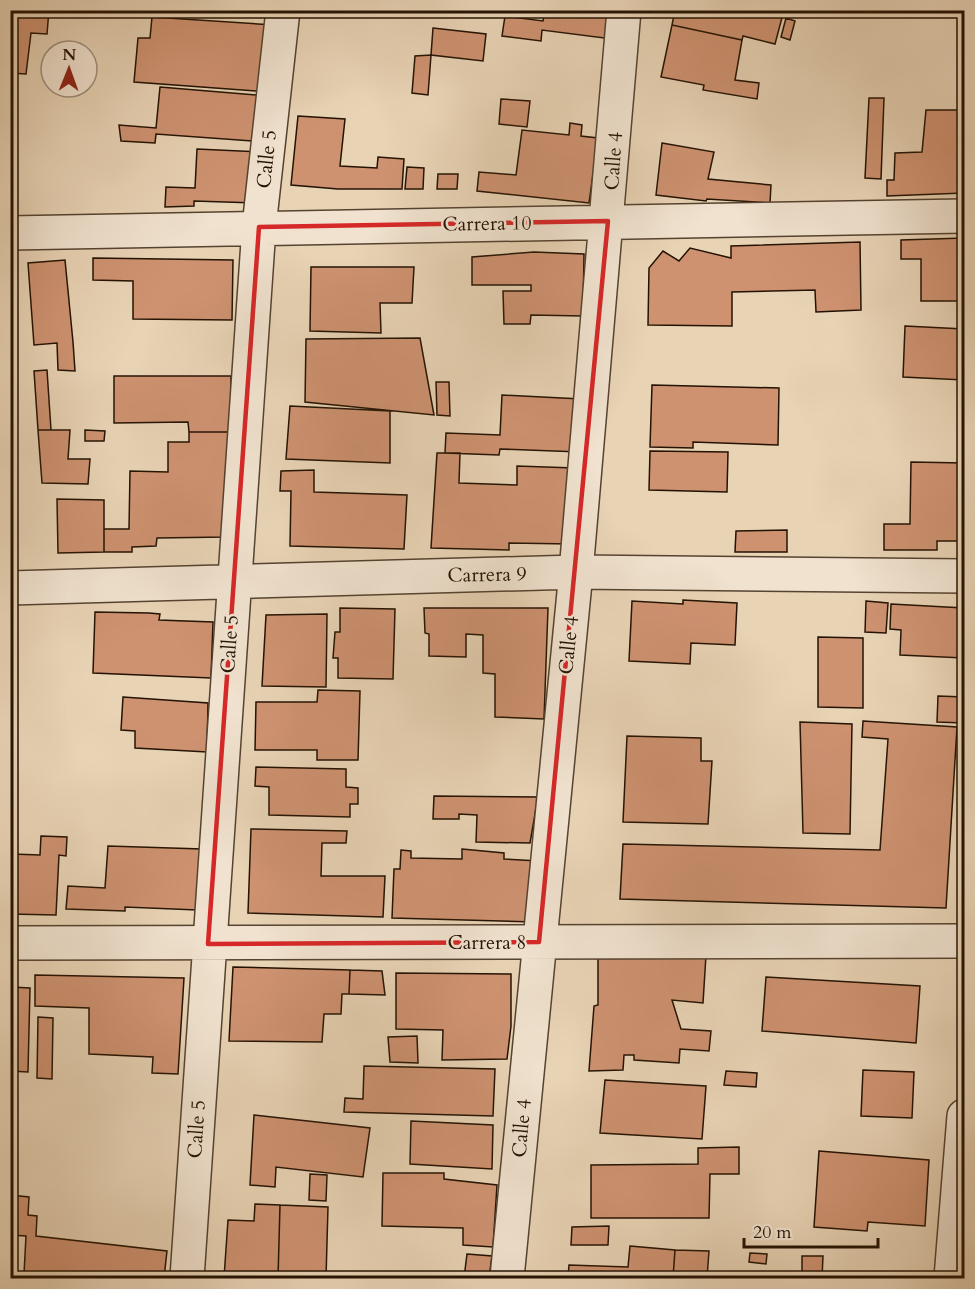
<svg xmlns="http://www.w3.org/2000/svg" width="975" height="1289" font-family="Cardo,serif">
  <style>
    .building { fill: #ce9271; stroke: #241303; stroke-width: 1.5 }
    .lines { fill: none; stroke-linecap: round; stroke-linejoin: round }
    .minor-casing { stroke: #554330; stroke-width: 36 }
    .minor { stroke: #f0e2cf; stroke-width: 33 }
    .marked { fill: none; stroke: #d62828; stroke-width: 4.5; stroke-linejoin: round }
    .labels { text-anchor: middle; stroke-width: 5; stroke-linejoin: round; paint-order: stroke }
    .street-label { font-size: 20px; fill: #241303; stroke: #f0e2cf }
  </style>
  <rect width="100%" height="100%" fill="#e8d3b5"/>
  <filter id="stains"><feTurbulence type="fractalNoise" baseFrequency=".00333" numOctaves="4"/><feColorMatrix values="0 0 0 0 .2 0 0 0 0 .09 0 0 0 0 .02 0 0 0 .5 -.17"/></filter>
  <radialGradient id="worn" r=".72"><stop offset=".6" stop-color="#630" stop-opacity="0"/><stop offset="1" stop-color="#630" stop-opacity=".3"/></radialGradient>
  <path class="building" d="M10,10H49L47,34L31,33L26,74L10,73Z
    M545,10H616L612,39L542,30L541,41L502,36L505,16L543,21Z
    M675,10H784L775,44L743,36L742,40L672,25Z
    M152,17L274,25L270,92L134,82L138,38H150Z
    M786,18L795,21L790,40L781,37Z
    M672,25L742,40L735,80L759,83L757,99L703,90L704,85L661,77Z
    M433,28L486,34L483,61L431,55Z
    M431,55L428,95L412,93L415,56Z
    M160,87L269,96L265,142L156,134L155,143L121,141L119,125L156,128Z
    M869,98H884L881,179L865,178Z
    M501,99L530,101L527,127L499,124Z
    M926,110H964V193L887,196V180H894L895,153L922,152Z
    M298,116L345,119L340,166L377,168L378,157L404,159L402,189H338L291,185Z
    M570,123L582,125L581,136L598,138L589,203L477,191L479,172L516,175L522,130L569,135Z
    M662,143L714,152L708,179L771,185L770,203L707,199L706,201L656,195Z
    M197,149L261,152L258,203L194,201V206L165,207L166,187L195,188Z
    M407,167L424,168L423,189H405Z
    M438,174H458L457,189H437Z
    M964,238V301H921V259H901V240Z
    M860,242L861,310L816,312L815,290L732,292V326L648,325L649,268L663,251L679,261L690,248L731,258V246Z
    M534,252L584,254L583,316L531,315L530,324H504L503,291H531V285H472V257Z
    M93,258L233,260L232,320L133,319V281L93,280Z
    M65,260L73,342L75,371L58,370L57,343L34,345L28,263Z
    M311,267H414L412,303H380L381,333L310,331Z
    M905,326L964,329V380L903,377Z
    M420,338L434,415L305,402L306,339Z
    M47,370L51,430H38L34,371Z
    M114,376H231V432H189L188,422L114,423Z
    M436,382H449L450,416L437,415Z
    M652,385L779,388L778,445L693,442V448L650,447Z
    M502,395L581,399L580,452L500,449L499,455L445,453L446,433L500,435Z
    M290,406L390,411V463L286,459Z
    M38,430H70L68,459H90L88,484L42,483Z
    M85,430L105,431L104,441H85Z
    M189,432H231V472H225L226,537L157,538L156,546L132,547V552H104V529H129L130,471L168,472V442H189Z
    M650,451L728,452L727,492L649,490Z
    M437,453H460L459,483L517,485V466L574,468L570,544L509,543V550L431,548Z
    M911,462L964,463V541H937V550H884V524H910Z
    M314,470V492L407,495L404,549L290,546L291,491H280L281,471Z
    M57,499L104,500V552L58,553Z
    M787,530V552H735L736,531Z
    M683,600L737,603L735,645L691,643L690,664L629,661L632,601L683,604Z
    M866,601L888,603L886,633L865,632Z
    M891,604L964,608V658L900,655L901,630L890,629Z
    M340,608L395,609L393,679L338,678V658H333L335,632H340Z
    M424,608H548L544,719L495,717V674L483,673V635L466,634V657L429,656V634L425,633Z
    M95,612L149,613L160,614L159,620L213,622L211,678L93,673Z
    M327,614L326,687L262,686L266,615Z
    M818,637L863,638V708L818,707Z
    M318,690L360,691L358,760H317V750H255L256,702H317Z
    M938,696L964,697V723L937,722Z
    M123,697L208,703L207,752L135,748V731L121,730Z
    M863,721L957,727L946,908L620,899L623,844L880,850L888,739L862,737Z
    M800,722L852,724L850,834L803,833Z
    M627,736L701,738V761H712L708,824L623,822Z
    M256,767L346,769V787L358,788V804H350V817L269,815V787L255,786Z
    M434,796L538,797L530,843L476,842L477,815L459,814V819H433Z
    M251,829L347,831L346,843H322L321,876H385L383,917L248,913Z
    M41,836L67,837L66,856L59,855L56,915L10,914V846L12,854L40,855Z
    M108,846L202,849L197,910L125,907V911L66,909L68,886L105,888Z
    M462,849L504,853V859L538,861L535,922L392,918L394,869H400L401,850L411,851V858L462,859Z
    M598,948L706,955L703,1003L672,1000L681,1029L711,1031L709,1051L680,1049L679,1063L634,1060V1055H624L623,1070L589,1071L594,1006L598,1005Z
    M233,967L350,970L349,994H342L341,1014H324L322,1042L229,1041Z
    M350,970L382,971L385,995L349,994Z
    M396,973L511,974V1026L507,1059L442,1060L443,1030L396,1029Z
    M35,975L184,978L178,1074L152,1073L153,1057L89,1054V1008L35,1006Z
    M766,977L920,986L916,1043L762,1031Z
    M10,987L30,988L28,1072L10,1071Z
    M38,1017L53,1018L52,1079L37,1078Z
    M417,1036L418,1063L390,1062L388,1037Z
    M364,1066L495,1069L493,1116L344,1112L345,1098L363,1099Z
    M863,1070L914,1072L912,1118L861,1116Z
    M726,1071L757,1073L756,1087L724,1085Z
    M605,1080L706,1086L702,1139L600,1133Z
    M254,1115L370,1128L363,1177L276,1167L275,1187L250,1185Z
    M411,1121L493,1125L492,1169L410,1164Z
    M739,1147V1174H710L709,1218H591V1165L698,1164V1148Z
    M819,1151L929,1160L925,1226L868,1222L867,1231L814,1227Z
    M383,1173H444V1179L497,1185L493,1247L463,1245V1228L382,1226Z
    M310,1174L327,1175L326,1201L309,1200Z
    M10,1195L29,1197L28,1215L37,1216L36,1236L167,1251L164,1278H10V1274H24L26,1236L10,1235Z
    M255,1204L280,1205L278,1278H224L228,1220L254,1221Z
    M280,1205L328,1207L326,1278H278Z
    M609,1226L608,1245H571L572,1227Z
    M630,1246L675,1250L673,1278H568L569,1265L628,1267Z
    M675,1250L709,1251L707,1278H673Z
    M750,1253L767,1254L766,1264L749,1262Z
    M467,1254L492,1256L489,1278H464Z
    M802,1256H823L822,1278H756V1272L802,1273Z"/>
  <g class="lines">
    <defs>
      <path id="minor" d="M10,233L964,216
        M10,588L576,572L964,576
        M10,943L964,941
        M187,1278L259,227L283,10
        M507,1278L576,572L624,10
        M951,1278L964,1116"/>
    </defs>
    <use href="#minor" class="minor-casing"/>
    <use href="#minor" class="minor"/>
  </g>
  <path class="marked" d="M608,221L539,942L208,944L259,227Z"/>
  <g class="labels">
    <g class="street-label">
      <text transform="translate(266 159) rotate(-84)" y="7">Calle 5</text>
      <text transform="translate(613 161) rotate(-86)" y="7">Calle 4</text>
      <text transform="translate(487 223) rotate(-1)" y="7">Carrera 10</text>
      <text transform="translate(487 574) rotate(-1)" y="7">Carrera 9</text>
      <text transform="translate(229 644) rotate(-86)" y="7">Calle 5</text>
      <text transform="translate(568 645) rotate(-84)" y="7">Calle 4</text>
      <text x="487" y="949">Carrera 8</text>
      <text transform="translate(521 1128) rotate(-85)" y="7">Calle 4</text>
      <text transform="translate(196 1129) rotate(-86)" y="7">Calle 5</text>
    </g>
  </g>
  <rect width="975" height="1289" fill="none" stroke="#e8d3b5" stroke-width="36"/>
  <rect x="12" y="12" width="951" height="1265" fill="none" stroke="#241303" stroke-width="3"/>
  <rect x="18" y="18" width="939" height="1253" fill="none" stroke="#241303" stroke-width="1.5"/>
  <g transform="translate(69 69) rotate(1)"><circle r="28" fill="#f0e2cf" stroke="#9e8f7d" stroke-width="1.5"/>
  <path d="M0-4.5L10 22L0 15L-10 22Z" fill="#8f2418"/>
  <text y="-9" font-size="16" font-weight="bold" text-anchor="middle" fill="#241303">N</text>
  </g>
  <path d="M744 1238v9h134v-9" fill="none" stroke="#241303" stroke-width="3"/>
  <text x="753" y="1238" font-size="18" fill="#241303" stroke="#f0e2cf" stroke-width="4.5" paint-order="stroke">20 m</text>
  <rect width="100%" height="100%" filter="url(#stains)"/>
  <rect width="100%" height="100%" fill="url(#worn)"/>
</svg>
